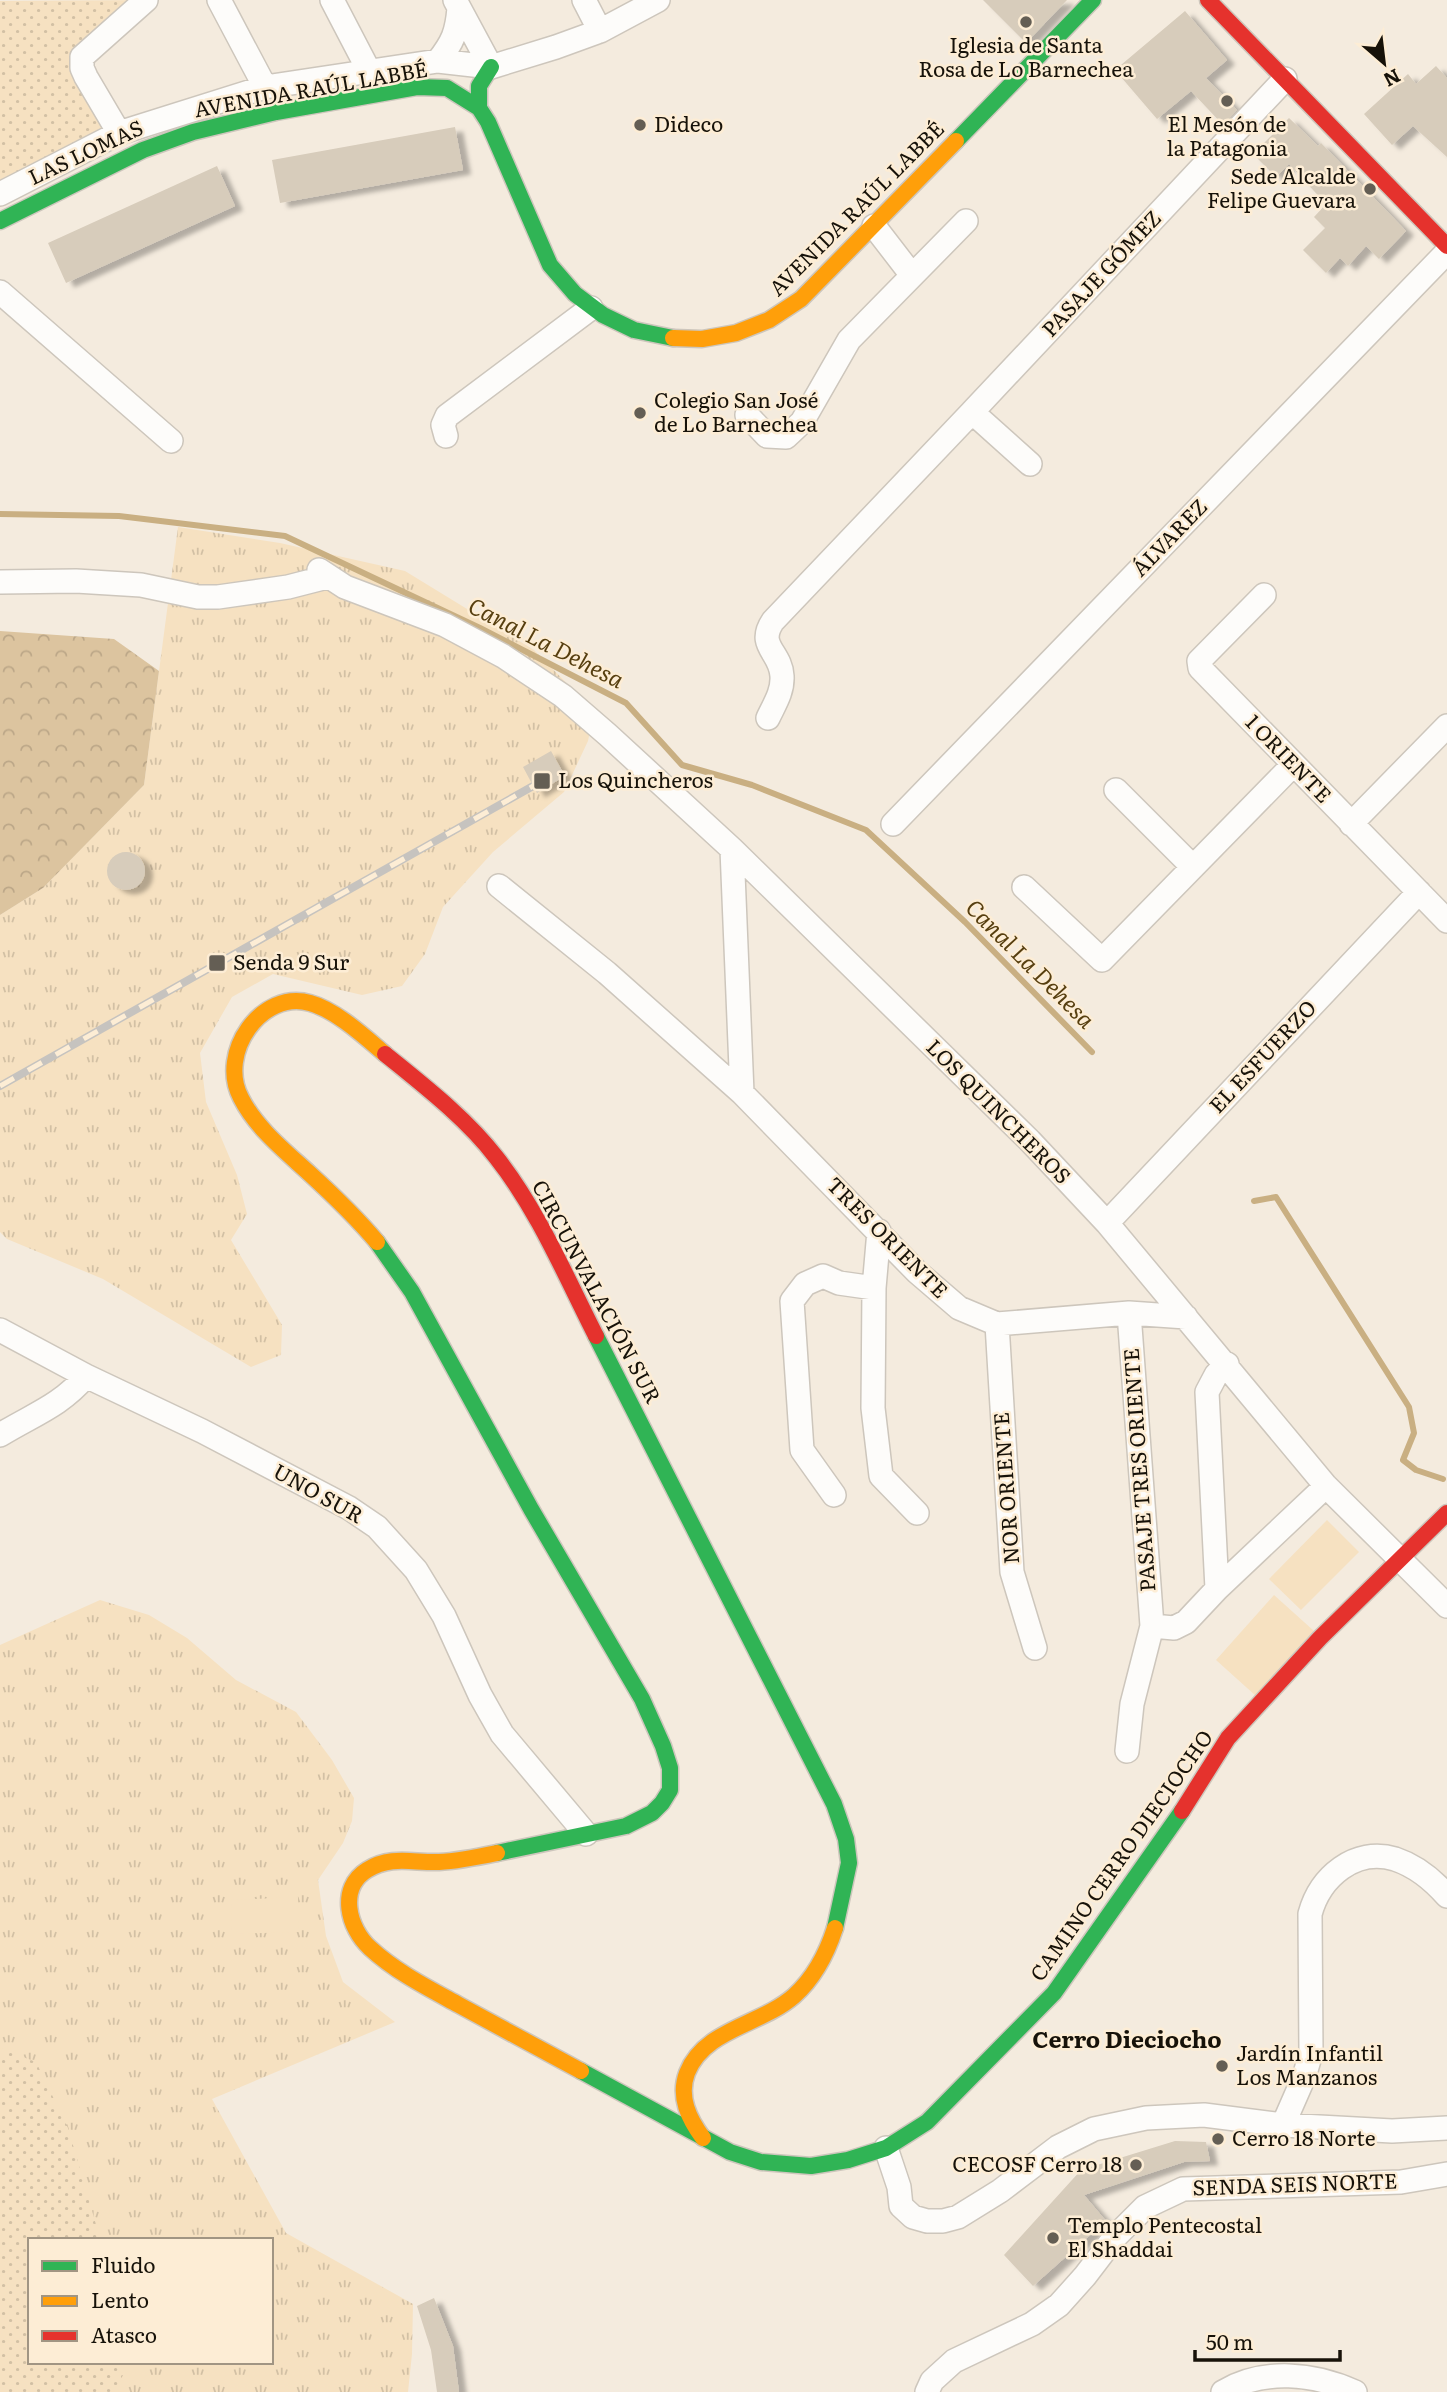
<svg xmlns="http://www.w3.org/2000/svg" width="1447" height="2392" font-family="Literata,serif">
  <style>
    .grass { fill: url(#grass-tufts); fill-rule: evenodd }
    .forest { fill: url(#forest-crowns) }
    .park { fill: url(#park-dots) }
    .pitch { fill: #f6e1c1 }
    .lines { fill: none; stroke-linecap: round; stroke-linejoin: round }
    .stream { stroke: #c9af82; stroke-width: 6 }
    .building { fill: #d7ccbb; filter: url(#shadow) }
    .street-casing { stroke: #cdc6bc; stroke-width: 26 }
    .fast-casing { stroke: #cdc6bc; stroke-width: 19 }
    .slow-casing { stroke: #cdc6bc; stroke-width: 19 }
    .jam-casing { stroke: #cdc6bc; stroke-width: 19 }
    .street { stroke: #fdfcfa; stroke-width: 23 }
    .fast { stroke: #30b455; stroke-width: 16 }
    .slow { stroke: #ff9f0a; stroke-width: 16 }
    .jam { stroke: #e5322d; stroke-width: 16 }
    .rail-casing { stroke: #c6c3bf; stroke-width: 8 }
    .rail { stroke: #fdedd5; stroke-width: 5; stroke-dasharray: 16; stroke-linecap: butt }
    .poi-dot { fill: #645e54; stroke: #fdedd5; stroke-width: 2.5 }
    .labels { text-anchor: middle; stroke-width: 5; stroke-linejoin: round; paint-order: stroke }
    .poi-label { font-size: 21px; fill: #171209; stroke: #fdedd5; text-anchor: start }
    .street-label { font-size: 21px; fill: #171209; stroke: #fdedd5 }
    .water-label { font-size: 23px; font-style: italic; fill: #573f10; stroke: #fdedd5 }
    .neighbourhood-label { font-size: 23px; font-weight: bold; fill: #171209; stroke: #fdedd5 }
  </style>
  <defs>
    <pattern id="grass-tufts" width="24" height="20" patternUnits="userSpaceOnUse" patternTransform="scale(1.75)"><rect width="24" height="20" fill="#f6e1c1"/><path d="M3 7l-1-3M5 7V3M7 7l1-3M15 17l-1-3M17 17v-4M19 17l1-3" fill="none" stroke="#d2c0a4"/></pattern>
    <pattern id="forest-crowns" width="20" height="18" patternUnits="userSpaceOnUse" patternTransform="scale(1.75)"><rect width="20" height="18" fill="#dcc49f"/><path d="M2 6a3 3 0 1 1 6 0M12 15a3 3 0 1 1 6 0" fill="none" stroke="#bca788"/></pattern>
    <pattern id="park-dots" width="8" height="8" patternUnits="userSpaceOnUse" patternTransform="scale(1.75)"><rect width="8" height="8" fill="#f6e1c1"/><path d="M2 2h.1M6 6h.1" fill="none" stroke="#d2c0a4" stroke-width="1.8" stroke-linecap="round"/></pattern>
    <filter id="shadow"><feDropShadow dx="8" dy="4.5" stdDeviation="2" flood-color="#0004"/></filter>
  </defs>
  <rect width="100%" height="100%" fill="#f4ebde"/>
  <path class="grass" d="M178,527L280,543L405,571L534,650L594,711L588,741L564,792L493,852L443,907L425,954L402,986L362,995L273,974L232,997L200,1053L206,1102L237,1175L247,1214L231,1240L282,1325L281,1355L251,1367L103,1279L7,1239L0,1232V915L43,888L144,785Z
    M100,1600L149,1615L187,1638L236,1680L296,1712L332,1760L354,1798L352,1821L343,1843L318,1880L326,1936L343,1982L395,2022L212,2099L286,2233L413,2304L412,2354L408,2392H0V1645ZM30,2240H271V2362H30Z"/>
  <path class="forest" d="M0,631L114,639L159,671L144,785L43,888L0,915Z"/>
  <path class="park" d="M150,0L84,53L111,126L0,182V1Z
    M0,2048L36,2062L68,2128L97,2228L103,2240H30V2362H129L115,2392H0Z"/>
  <path class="pitch" d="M1327,1520L1359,1552L1301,1610L1269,1579Z
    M1274,1595L1314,1631L1256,1696L1216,1660Z
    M298,1897L299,1932L232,1934L231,1900Z"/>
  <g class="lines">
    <path class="stream" d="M0,514L119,516L285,536L480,628L626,703L682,765L752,785L866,830L965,922L1092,1052
      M1254,1201L1276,1197L1409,1407L1414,1433L1403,1460L1416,1470L1443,1479"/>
  </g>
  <path class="building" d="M983,0H1067L1026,43Z
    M1185,11L1227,60L1206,78L1237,110L1223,125L1191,91L1157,119L1115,70Z
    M1436,66L1447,78V157L1413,126L1392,145L1364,114L1408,74L1416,84Z
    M1289,118L1318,146L1321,143L1406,231L1379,259L1366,246L1348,266L1340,258L1326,273L1303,250L1325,228L1314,217L1326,204L1289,164L1276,177L1253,154Z
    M455,127L463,170L280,203L272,160Z
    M217,166L235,206L66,283L48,243Z
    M551,751L565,776L537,793L523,767Z
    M107 871a19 19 0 1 1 38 0a19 19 0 1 1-38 0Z
    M1175,2141L1206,2142L1210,2161L1184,2162L1084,2195L1106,2221L1033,2286L1004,2255L1081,2170Z
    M434,2298L453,2346L459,2392H437L431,2350L417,2306Z"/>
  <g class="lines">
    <defs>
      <path id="street" d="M219,0L265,87
        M332,0L369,71
        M455,0L491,67
        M584,0L600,31
        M438,61C453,42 457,32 459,8
        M119,133L86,77L82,68V57L146,0
        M0,194L119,133L265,87L438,61L491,67L556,47L600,31L658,0
        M874,226L911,274
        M0,292L171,441
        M747,415L767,436L786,437L802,422L849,340L966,221
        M446,436L443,425L447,416L591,308
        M1030,464L972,412L1285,79
        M319,570L345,587L445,625L503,656L563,696L608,735L732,849L1030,1141L1107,1223L1326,1486L1447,1606
        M0,582L76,581L141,585L198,597H218L288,587L327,577
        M1264,595L1199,661L1200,668L1447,921
        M768,718C774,705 783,692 782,676C781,652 756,646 773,621L972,412
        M1116,790L1193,867
        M893,824L1447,252
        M1351,824L1447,726
        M732,849L742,1093
        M499,886L607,973L742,1093L917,1272L959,1308L997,1324L1129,1313L1186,1317
        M1024,887L1102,960L1293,765
        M1107,1223L1419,892
        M879,1231L874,1288L873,1408L881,1476L917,1513
        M997,1324L1012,1572L1035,1648
        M0,1330L86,1376L202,1431L349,1508L377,1527L416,1570L444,1616L480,1695L502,1734L586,1834
        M0,1435C34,1414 59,1407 86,1376
        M834,1495L802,1450L792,1301L805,1284L823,1276L839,1283L874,1288
        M1217,1589L1207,1392L1216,1375L1227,1364
        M1152,1626L1174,1628L1186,1622L1217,1589L1326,1486
        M1127,1751L1132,1704L1152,1626L1129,1313
        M1283,2125L1304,2077L1311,2053L1310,1914C1320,1877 1355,1847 1395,1859C1416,1866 1433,1880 1447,1896
        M886,2148L899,2187L901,2206L913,2217L927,2221H943L958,2217L1000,2191L1058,2147L1094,2129L1146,2118L1204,2115L1283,2125L1392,2131L1447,2128
        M927,2392L932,2381L954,2361L1032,2324L1059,2305L1085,2276L1114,2238L1145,2207L1183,2189L1401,2182L1447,2174
        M1223,2392C1263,2368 1314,2373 1355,2392"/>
      <path id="fast" d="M479,108V86L491,67
        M956,141L1093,0
        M0,221L143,150L193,132L276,112L417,87L447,88L479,108L488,122L550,265L575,294L603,315L634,330L673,338
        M377,1242L412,1292L531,1509L642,1699L663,1746L670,1768V1790L662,1803L652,1813L626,1826L497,1853
        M596,1336L834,1804L846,1839L849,1863L835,1928
        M581,2071L730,2152L761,2162L811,2166L848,2160L886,2148L927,2122L1054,1993L1182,1811"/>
      <path id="slow" d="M673,338L702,339L736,333L769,320L801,299L956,141
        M377,1242C356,1217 333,1195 309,1173C285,1151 256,1128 241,1098C217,1053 262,989 310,1003C336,1010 365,1037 385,1054
        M497,1853C478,1857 459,1861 439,1862C413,1863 391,1855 367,1870C338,1888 348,1928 370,1948C396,1972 428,1988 459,2005C500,2027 540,2049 581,2071
        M703,2138C689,2119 678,2097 687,2073C704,2029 761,2025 794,1996C814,1978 827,1953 835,1928"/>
      <path id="jam" d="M1208,0L1447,246
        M385,1054C423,1085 466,1118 496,1157C538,1210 565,1275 596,1336
        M1182,1811L1228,1738L1320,1638L1447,1513"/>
    </defs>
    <use href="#street" class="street-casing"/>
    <use href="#fast" class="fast-casing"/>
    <use href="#slow" class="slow-casing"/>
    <use href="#jam" class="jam-casing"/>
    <use href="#street" class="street"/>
    <use href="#fast" class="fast"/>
    <use href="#slow" class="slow"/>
    <use href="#jam" class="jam"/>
    <defs>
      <path id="rail" d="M0,1086L542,781"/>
    </defs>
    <use href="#rail" class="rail-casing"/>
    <use href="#rail" class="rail"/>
  </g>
  <g class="poi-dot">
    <circle cx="1026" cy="22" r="7"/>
    <circle cx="1227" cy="101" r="7"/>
    <circle cx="640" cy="125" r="7"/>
    <circle cx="1370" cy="189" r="7"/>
    <circle cx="640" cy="413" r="7"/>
    <rect x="533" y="772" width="18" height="18" rx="3.5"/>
    <rect x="208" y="954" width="18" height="18" rx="3.5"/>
    <circle cx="1222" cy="2066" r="7"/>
    <circle cx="1218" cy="2139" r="7"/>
    <circle cx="1136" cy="2165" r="7"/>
    <circle cx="1053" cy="2238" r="7"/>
  </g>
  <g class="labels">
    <g class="poi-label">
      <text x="1026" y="53" text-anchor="middle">Iglesia de Santa<tspan x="1026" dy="24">Rosa de Lo Barnechea</tspan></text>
      <text x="654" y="132">Dideco</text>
      <text x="1227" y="132" text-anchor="middle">El Mesón de<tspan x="1227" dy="24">la Patagonia</tspan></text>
      <text x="1356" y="184" text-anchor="end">Sede Alcalde<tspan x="1356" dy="24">Felipe Guevara</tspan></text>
      <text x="654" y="408">Colegio San José<tspan x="654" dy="24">de Lo Barnechea</tspan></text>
      <text x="558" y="788">Los Quincheros</text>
      <text x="233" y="970">Senda 9 Sur</text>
      <text x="1236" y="2061">Jardín Infantil<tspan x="1236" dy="24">Los Manzanos</tspan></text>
      <text x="1232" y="2146">Cerro 18 Norte</text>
      <text x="1122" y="2172" text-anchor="end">CECOSF Cerro 18</text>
      <text x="1067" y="2233">Templo Pentecostal<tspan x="1067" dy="24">El Shaddai</tspan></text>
    </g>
    <g class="street-label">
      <text transform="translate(311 90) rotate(-10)" y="7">AVENIDA RAÚL LABBÉ</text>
      <text transform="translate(86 153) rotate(-25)" y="7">LAS LOMAS</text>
      <text transform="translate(857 209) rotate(-45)" y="7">AVENIDA RAÚL LABBÉ</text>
      <text transform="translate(1102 274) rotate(-47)" y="7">PASAJE GÓMEZ</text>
      <text transform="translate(1170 538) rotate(-46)" y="7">ÁLVAREZ</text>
      <text transform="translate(1288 759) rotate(46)" y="7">1 ORIENTE</text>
      <text transform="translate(1263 1057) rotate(-47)" y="7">EL ESFUERZO</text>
      <text transform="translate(998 1112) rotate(45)" y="7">LOS QUINCHEROS</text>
      <text transform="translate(887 1238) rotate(45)" y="7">TRES ORIENTE</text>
      <text transform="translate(596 1292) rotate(62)" y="7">CIRCUNVALACIÓN SUR</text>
      <text transform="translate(1140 1470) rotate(-94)" y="7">PASAJE TRES ORIENTE</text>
      <text transform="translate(1007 1488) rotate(-94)" y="7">NOR ORIENTE</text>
      <text transform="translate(318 1494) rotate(29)" y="7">UNO SUR</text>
      <text transform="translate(1122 1856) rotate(-55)" y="7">CAMINO CERRO DIECIOCHO</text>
      <text transform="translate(1295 2185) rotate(-2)" y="7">SENDA SEIS NORTE</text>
    </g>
    <g class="water-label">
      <text transform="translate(546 643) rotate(27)" y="8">Canal La Dehesa</text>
      <text transform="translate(1030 964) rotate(45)" y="8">Canal La Dehesa</text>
    </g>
    <g class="neighbourhood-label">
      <text x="1127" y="2048">Cerro Dieciocho</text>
    </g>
  </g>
  <rect x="28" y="2238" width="245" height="126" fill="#fdedd5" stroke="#a19583" stroke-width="2"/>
  <rect x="42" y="2261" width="35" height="10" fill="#30b455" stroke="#a19583" stroke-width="2"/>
  <text x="91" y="2273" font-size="21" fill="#171209">Fluido</text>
  <rect x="42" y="2296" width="35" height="10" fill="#ff9f0a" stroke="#a19583" stroke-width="2"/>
  <text x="91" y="2308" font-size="21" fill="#171209">Lento</text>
  <rect x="42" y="2331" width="35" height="10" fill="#e5322d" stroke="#a19583" stroke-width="2"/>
  <text x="91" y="2343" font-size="21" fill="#171209">Atasco</text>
  <g transform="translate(1384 63) rotate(152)" stroke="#fdedd5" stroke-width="5" paint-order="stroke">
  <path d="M0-5L12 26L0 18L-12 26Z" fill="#171209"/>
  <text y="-10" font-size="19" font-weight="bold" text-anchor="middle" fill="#171209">N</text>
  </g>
  <path d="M1195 2350v10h145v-10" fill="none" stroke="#171209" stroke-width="3.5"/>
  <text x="1206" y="2350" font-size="21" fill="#171209" stroke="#fdedd5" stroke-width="5" paint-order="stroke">50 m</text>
</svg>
